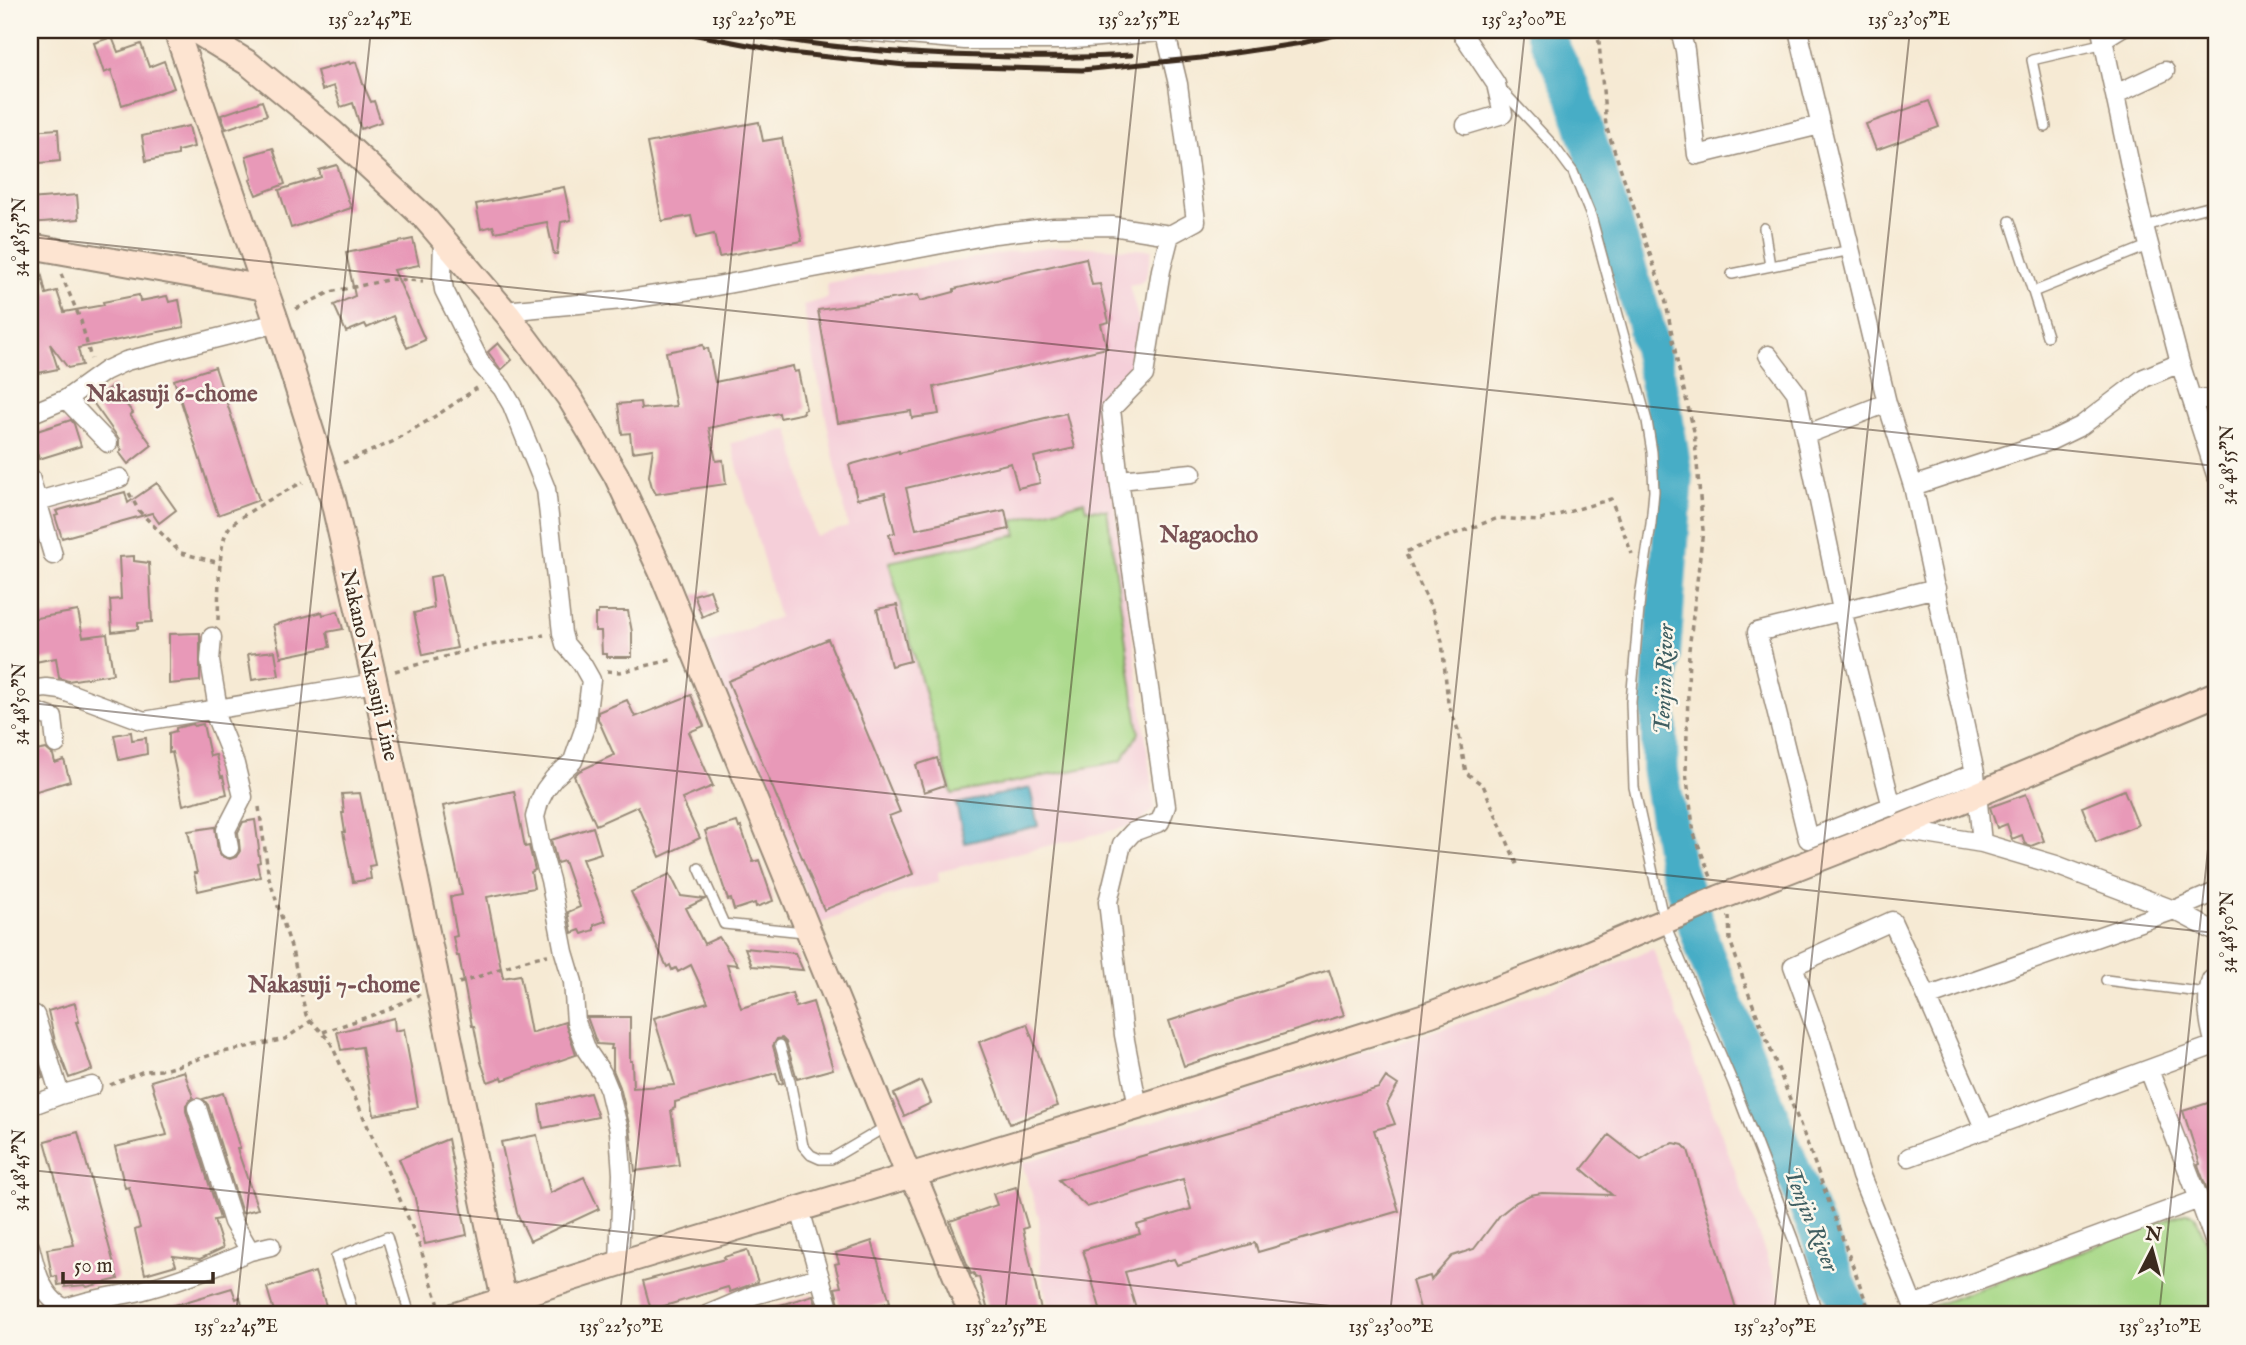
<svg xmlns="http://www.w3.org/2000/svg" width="2246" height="1345" font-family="'IM FELL English',serif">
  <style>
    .built { fill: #f5cfd9 }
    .green { fill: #a7d887; stroke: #718152; stroke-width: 2 }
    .water { fill: #46adc6; stroke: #406c72; stroke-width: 2 }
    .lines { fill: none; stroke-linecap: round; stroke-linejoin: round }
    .river { stroke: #46adc6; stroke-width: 37 }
    .building { fill: #e899b8 }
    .lane-casing { stroke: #988a79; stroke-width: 12 }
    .street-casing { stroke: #988a79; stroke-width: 21 }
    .secondary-casing { stroke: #988a79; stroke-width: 28 }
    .path { stroke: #988a79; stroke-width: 3.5; stroke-dasharray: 5 5; stroke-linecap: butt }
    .lane { stroke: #fff; stroke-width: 9 }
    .street { stroke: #fff; stroke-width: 18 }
    .secondary { stroke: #fde4d1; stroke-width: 24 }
    .rail { stroke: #3b2a1e; stroke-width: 5 }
    .ticks { fill: none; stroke: #3b2a1e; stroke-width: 2; stroke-opacity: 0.45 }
    .labels { text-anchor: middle; stroke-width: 5; stroke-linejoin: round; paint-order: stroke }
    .street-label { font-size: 21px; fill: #3b2a1e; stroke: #fbf7ec }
    .neighbourhood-label { font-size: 23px; font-weight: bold; fill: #785154; stroke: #fbf7ec }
    .water-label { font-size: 23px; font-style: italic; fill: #3f5e61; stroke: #fbf7ec }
    .neatline { fill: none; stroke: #3b2a1e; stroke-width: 2.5 }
    .ticks-label { font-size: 18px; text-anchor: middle; fill: #3b2a1e }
  </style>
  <rect width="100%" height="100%" fill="#fbf7ec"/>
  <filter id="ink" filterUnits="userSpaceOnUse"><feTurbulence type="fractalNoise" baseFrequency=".0143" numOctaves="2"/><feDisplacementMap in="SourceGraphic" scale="14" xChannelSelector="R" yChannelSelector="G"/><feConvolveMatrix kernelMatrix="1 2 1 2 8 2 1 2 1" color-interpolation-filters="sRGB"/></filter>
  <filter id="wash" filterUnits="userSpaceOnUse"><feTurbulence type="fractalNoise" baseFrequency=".00686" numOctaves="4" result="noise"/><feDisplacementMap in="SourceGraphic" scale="28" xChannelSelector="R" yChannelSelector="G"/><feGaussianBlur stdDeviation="1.57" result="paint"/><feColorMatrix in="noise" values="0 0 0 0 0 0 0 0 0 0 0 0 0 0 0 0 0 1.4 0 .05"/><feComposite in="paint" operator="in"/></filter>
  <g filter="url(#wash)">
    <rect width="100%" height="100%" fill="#f6ead4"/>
    <path class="built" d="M1065,246L1152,250L1146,277L1140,283L1129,285L1141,328L1131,371L1100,396L1155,808L1139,824L938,872L939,882L883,898L819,924L705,645L779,617L731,443L789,429L815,536L848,527L803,305L828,298L827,283L1011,252Z
      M1653,949L1788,1315H1050L1040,1266L1039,1217L1022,1163L1472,1019Z
      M2216,1099V1225L2174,1113Z"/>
    <path class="green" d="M1084,501L1086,509L1107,510L1139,733L1121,761L952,794L889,562L1017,535L1013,521Z
      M2187,1212L2195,1214L2216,1269V1315H1917L1919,1311Z"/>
    <path class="water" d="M1030,788L1038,826L965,843L956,804Z"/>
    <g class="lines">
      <path class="river" d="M1543,30L1574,94L1645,322L1663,406L1675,481L1659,701L1660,769L1676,863L1707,958L1851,1315"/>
    </g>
    <g id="blocks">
      <path class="building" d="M112,37L118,52L141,44L149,67L164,61L174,88L122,105L111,70L104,73L94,43Z
        M349,62L350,64L356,62L363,84L371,102L374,101L381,122L361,129L353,103L341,107L334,86L322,90L317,71Z
        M262,101L267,115L226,129L221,115Z
        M1929,101L1939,127L1876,150L1866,124Z
        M759,122L763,141L782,138L802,241L719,257L714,234L696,238L691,216L662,221L647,143Z
        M189,126L194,147L178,151V155L146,161L142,136Z
        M58,129L60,161L30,164V131Z
        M273,148L285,184L256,195L250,180L252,179L246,156Z
        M337,165L351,208L291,228L279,190L321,177L319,170Z
        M564,187L571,220L561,222L557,254H554L547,222L495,232L493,226L481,229L476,204Z
        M77,195L79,219L30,223V199Z
        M413,239L419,265L394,270L425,340L407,348L393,316L367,328L365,324L346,332L334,305L355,296L346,253Z
        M1086,258L1092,285L1100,284L1109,322L1101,324L1107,348L934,387L939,414L912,418L911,411L838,423L818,310L918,295L920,301L954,292V289Z
        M30,261L39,263L46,294L57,291L64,312L104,305L103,302L139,295L140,301L167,296L169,302L179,300L184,327L78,348L82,365L68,368L50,344L58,369L38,373L37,368L30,369Z
        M498,343L512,360L501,370L488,352Z
        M703,345L704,349L708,348L715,382L793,366L794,372L798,371L806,409L803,410L804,413L780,418L779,413L709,428L716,461L723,460L726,484L656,494L652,487L649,476L653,449L632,452L630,433L622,434L618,404L640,402L641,409L676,406L666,352Z
        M215,367L259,500L218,515L174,380Z
        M112,386L133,413L130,415L152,445L128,464L119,452L122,450L119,446V439L92,401Z
        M1066,413L1075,448L1034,457L1040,483L1018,488L1011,463L906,488L916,529L1005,510L1009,529L894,554L889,534L895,533L885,493L857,499L849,465L899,451V453Z
        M71,420L74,424L81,446L39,459L31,433Z
        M157,483L176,510L159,523L152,513L62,538L55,516L58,515L56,511L125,492L128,503Z
        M134,556V561L149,563L152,622L138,623V629L112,632L110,600L121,599L119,557Z
        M441,575L457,648L423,655L414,613L434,608L430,577Z
        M710,590L717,610L702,617L694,595Z
        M897,605L910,661L891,666L877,609Z
        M78,611L83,637L107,634L113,674L68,681L59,678L56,658L30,663V619Z
        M338,611L343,629L327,632L330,647L281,657L273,625L322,612L323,615Z
        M598,611H628L632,632V657H607V654H602L601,631H595V614H598Z
        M200,633V681L169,684V634Z
        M828,639L900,812L889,816L913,874L824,910L728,681Z
        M275,651L279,676L252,680L248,654Z
        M691,695L704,726L689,732L713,786L682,799L700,838L660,857L638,806L596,825L574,776L579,771L614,755L598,719V712L627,700L635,717Z
        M193,724L194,726L203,724L210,756L216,755L221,777L223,776L227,794L183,805L172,752L169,753V733L176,731V728Z
        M131,732L132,740L146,738L147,754L119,760L114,735Z
        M46,749L53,755L55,763L64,760L70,781L30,793V752Z
        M937,758L945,785L924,792L916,765Z
        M2124,790L2138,825L2096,842L2082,807Z
        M514,791L525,847L529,846L535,870L531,872L534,888L487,897L503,978L520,975L531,1033L565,1022L576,1055L503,1080L502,1077L488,1082L481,1062L474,1026H472L459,956H457L453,937L457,936L450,897L462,895L443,806Z
        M360,793L375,865L369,866L371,879L353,882L343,832H345L342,813H344L342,794Z
        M2026,794L2044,841L2031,846L2025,844L2022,835L2012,839L2007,824L1997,828L1990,807Z
        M255,820L259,849L258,850L260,862L257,863L260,877L198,891L194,873H197L188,831L215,827L218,851L221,856L230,859L236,857L240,851L238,832L243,822Z
        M737,822L739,828L741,827L753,862L759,860L773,901L756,907L755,903L734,910L731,899L728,900L705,831Z
        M593,827L601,853L582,859L606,921L594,925V930L582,934L580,930L572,933L568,912L580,907L564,861L557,863L551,840Z
        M670,874L681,896L705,899L686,908L704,944L719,937L738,965L727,964L741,1008L792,993L796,1007L813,1002L833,1069L797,1079L786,1042L782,1038L777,1039L773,1046L783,1083L779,1084L776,1073L675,1102V1108L671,1110L679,1165L635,1171L630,1128L620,1087L613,1070V1049H611L612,1045L597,1044L587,1017H630V1061H632L633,1088L675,1085L654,1018L708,1002L691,965L678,972L676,968L672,970L670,965L667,967L631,892Z
        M745,948L795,953L803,970L752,966Z
        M1329,970L1344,1015L1184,1066L1169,1021Z
        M75,1003L79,1022H76L92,1070L69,1078L55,1041L48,1011Z
        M394,1018L395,1031L404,1029L418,1107L374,1115L362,1047L341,1050L337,1032Z
        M1027,1024L1058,1106L1010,1124L979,1042Z
        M33,1048L43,1078L30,1081V1049Z
        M184,1071L193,1097L186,1105V1111L220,1219L214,1220L223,1248L200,1259L173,1256L176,1265L145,1274L135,1230L140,1228L129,1187L125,1188L115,1147L167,1135L151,1081Z
        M1386,1077L1398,1085L1387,1104L1395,1124L1374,1130L1399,1211L1258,1252L1255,1243L1177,1265L1174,1259L1125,1272L1138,1315H1102L1083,1250L1140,1234L1137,1225L1191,1209L1183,1179L1087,1207L1058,1180L1379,1088Z
        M921,1081L931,1103L904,1116L894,1094Z
        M223,1093L240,1149H237L258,1209L242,1213L208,1105L203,1099Z
        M590,1093L598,1117L543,1128L539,1105Z
        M2211,1102L2212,1105L2216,1104L2215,1211L2198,1165L2200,1164L2183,1111Z
        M78,1132L118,1279L87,1287L85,1285L65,1287V1284L58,1285L57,1276L52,1277L47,1249L74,1245L45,1141Z
        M537,1135L550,1193L584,1177L599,1209L530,1241L517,1213L501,1142Z
        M1609,1135L1641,1160L1664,1146L1674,1143L1683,1145L1688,1150L1738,1315H1422L1412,1281L1430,1276L1431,1280L1452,1256L1474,1249L1500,1215L1516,1202L1530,1195L1542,1193L1612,1195L1582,1169Z
        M448,1139L467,1235L425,1244L414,1194L399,1159Z
        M1016,1187L1028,1227L1023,1229L1042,1315H989L979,1277L975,1278L974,1273L971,1274L950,1221L997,1205L993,1194Z
        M872,1241L890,1302L859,1311L860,1315H842L835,1288L841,1287L835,1264L839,1263L836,1253Z
        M747,1250L758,1282L730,1292L728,1287L651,1310L643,1281L725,1259L724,1257Z
        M315,1272L329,1315H275L267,1288Z
        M232,1288L236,1299L240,1297L245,1315H156L155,1311Z
        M813,1295L819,1315H762L761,1311Z"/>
    </g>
  </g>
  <g filter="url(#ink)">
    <use href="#blocks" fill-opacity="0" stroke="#988a79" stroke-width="2"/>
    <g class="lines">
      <defs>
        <path id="lane" d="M1500,88L1553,145L1573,172L1591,216L1647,421L1652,452L1654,491L1651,524L1640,597L1631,702L1634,787L1664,922L1733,1083L1793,1239L1818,1315
          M2046,127L2032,60L2105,43L2126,30
          M2010,221L2033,292
          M2145,227L2177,215L2216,205
          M1764,228L1770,266
          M1732,274L1851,250
          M2047,336L2033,292L2150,245
          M699,868L724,924L804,932
          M2106,980L2207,993
          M780,1045L790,1081L803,1146L811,1155L820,1159H831L887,1126
          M354,1315L336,1257L387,1237L410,1315"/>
        <path id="street" d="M851,30L965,40L958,30
          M1460,30L1496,84L1503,114L1466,125
          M1680,30L1685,50L1697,155L1820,125
          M1798,30L1887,403L1913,486
          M2101,30L2139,207L2180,363
          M965,40H1062L1185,30
          M2116,94L2165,71
          M443,239L442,277L444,290L481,364L502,388L512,405L546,489L562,633L565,644L582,664L591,680L588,704L585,727L573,761L554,778L545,790L539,802L535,817L541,848L550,880L564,952L573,982L576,1022L587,1051L602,1073L609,1090L619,1131L622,1174L619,1264
          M504,311L622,300L711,287L995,234L1054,227L1112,226L1170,235
          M1768,355L1796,392L1842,610L1892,807
          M2193,399H2216
          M30,414L66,399
          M1805,435L1887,403
          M108,443L66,399L105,371L126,361L277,323
          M30,477L53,555
          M1119,480L1192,473
          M38,501L120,478
          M1936,588L1757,632L1808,839L1975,773
          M212,637L210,661L218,709
          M30,690L46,688L61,690L144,721L375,683
          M30,710L53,718L56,744
          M213,710L235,764L243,797L226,830L229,848
          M1895,829L1982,843L2056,865L2174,910L2216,932
          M1982,843L1975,773L1913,486L2050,441L2081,426L2144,378L2180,363L2216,475
          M2149,1070L2199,1199
          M60,1095L92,1086
          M30,1106L60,1095L35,1015
          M1138,1107L1124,1035L1108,902L1122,844L1133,832L1160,822L1166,806L1119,480L1111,409L1144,375L1161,270L1170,235L1196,221L1178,84L1165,30
          M1985,1130L1927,997L2174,910L2216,892
          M1909,1157L2215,1045C2209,1024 2205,1000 2211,980L2216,977
          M800,1210L831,1315
          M30,1247C35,1266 39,1287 54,1301C60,1307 67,1308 72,1315
          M250,1251L271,1246
          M1913,1305L2199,1199L2216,1246
          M67,1308C90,1299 113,1297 136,1292C176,1282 214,1267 250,1251L233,1222L197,1108
          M707,1315L754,1295L819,1277
          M1913,1315V1305L1861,1176L1821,1043L1793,966L1892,921L1927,997"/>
        <path id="secondary" d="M176,30L277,323L333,500L375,683L507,1315
          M194,30L248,63L332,132L425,218L508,315L569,397L616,475L661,571L904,1164L910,1177L920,1190L972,1315
          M30,246L265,288
          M456,1315L633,1259L1151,1103L1431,1014L1559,966L1719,898L1895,829L2216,694"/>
      </defs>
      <use href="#lane" class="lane-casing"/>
      <use href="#street" class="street-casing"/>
      <use href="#secondary" class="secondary-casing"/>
      <path class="path" d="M1596,30L1599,42L1606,126L1665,298L1678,366L1694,431L1703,530L1689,650L1686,772L1694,834L1711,877
        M61,274L81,321L91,359
        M296,309L330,292L392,279L423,281
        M343,463L392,442L439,414L477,388
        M129,493L139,511L181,553L220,563
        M218,620C219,599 217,544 229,528C240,514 286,491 303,482
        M395,671L476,648L544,635
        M607,671L620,672L675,659
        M259,807L269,878L292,950L306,1015L330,1041L417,1238L439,1305
        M1517,864L1483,785L1466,773L1458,730L1448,703L1442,641L1433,612L1405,552L1498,518L1538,521L1611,499L1632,554
        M1729,916L1730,940L1746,987L1803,1132L1871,1315
        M459,983C489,974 518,960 548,955
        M323,1032L385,1011L420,994
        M110,1085L144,1071L164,1070L214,1054L285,1039L311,1021"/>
      <use href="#lane" class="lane"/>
      <use href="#street" class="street"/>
      <use href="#secondary" class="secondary"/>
      <path class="rail" d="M671,30L790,53L905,65L1082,70L1201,58L1302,43L1355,30
        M734,30C816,48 899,54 982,56C1032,58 1081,58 1131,55"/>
    </g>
  </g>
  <path class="ticks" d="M30,237L2216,466M30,703L2216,933M30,1170L1416,1315M236,1315L371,30M620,1315L755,30M1005,1315L1140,30M1390,1315L1525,30M1774,1315L1910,30M2159,1315L2216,773"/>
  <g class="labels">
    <g class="street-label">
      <text transform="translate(370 665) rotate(77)" y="7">Nakano Nakasuji Line</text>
    </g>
    <g class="neighbourhood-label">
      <text x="172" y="401">Nakasuji 6-chome</text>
      <text x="1209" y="542">Nagaocho</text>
      <text x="334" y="992">Nakasuji 7-chome</text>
    </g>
    <g class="water-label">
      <text transform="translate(1663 679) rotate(-88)" y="8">Tenjin River</text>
      <text transform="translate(1812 1219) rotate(68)" y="8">Tenjin River</text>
    </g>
  </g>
  <rect width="2246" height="1345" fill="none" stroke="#fbf7ec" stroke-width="77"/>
  <g transform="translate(2152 1250) rotate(6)" stroke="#fbf7ec" stroke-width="5" paint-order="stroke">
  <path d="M0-5L12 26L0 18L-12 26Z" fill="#3b2a1e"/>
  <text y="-10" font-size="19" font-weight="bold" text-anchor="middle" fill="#3b2a1e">N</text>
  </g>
  <path d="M63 1272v10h150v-10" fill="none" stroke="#3b2a1e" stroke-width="3.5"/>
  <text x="74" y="1272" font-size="21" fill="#3b2a1e" stroke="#fbf7ec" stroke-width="5" paint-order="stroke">50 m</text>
  <rect x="38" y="38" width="2170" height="1268" class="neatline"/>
  <g class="ticks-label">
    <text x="370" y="25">135°22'45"E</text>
    <text x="754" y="25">135°22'50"E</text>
    <text x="1139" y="25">135°22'55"E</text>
    <text x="1524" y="25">135°23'00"E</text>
    <text x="1909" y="25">135°23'05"E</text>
    <text transform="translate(19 237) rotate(-90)" y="6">34°48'55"N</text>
    <text transform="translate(2227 465) rotate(-90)" y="6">34°48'55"N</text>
    <text transform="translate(19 704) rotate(-90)" y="6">34°48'50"N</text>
    <text transform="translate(2227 932) rotate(-90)" y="6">34°48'50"N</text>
    <text transform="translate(19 1170) rotate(-90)" y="6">34°48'45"N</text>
    <text x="236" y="1332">135°22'45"E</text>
    <text x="621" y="1332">135°22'50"E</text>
    <text x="1006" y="1332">135°22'55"E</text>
    <text x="1391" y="1332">135°23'00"E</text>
    <text x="1775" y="1332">135°23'05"E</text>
    <text x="2160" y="1332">135°23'10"E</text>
  </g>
</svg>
